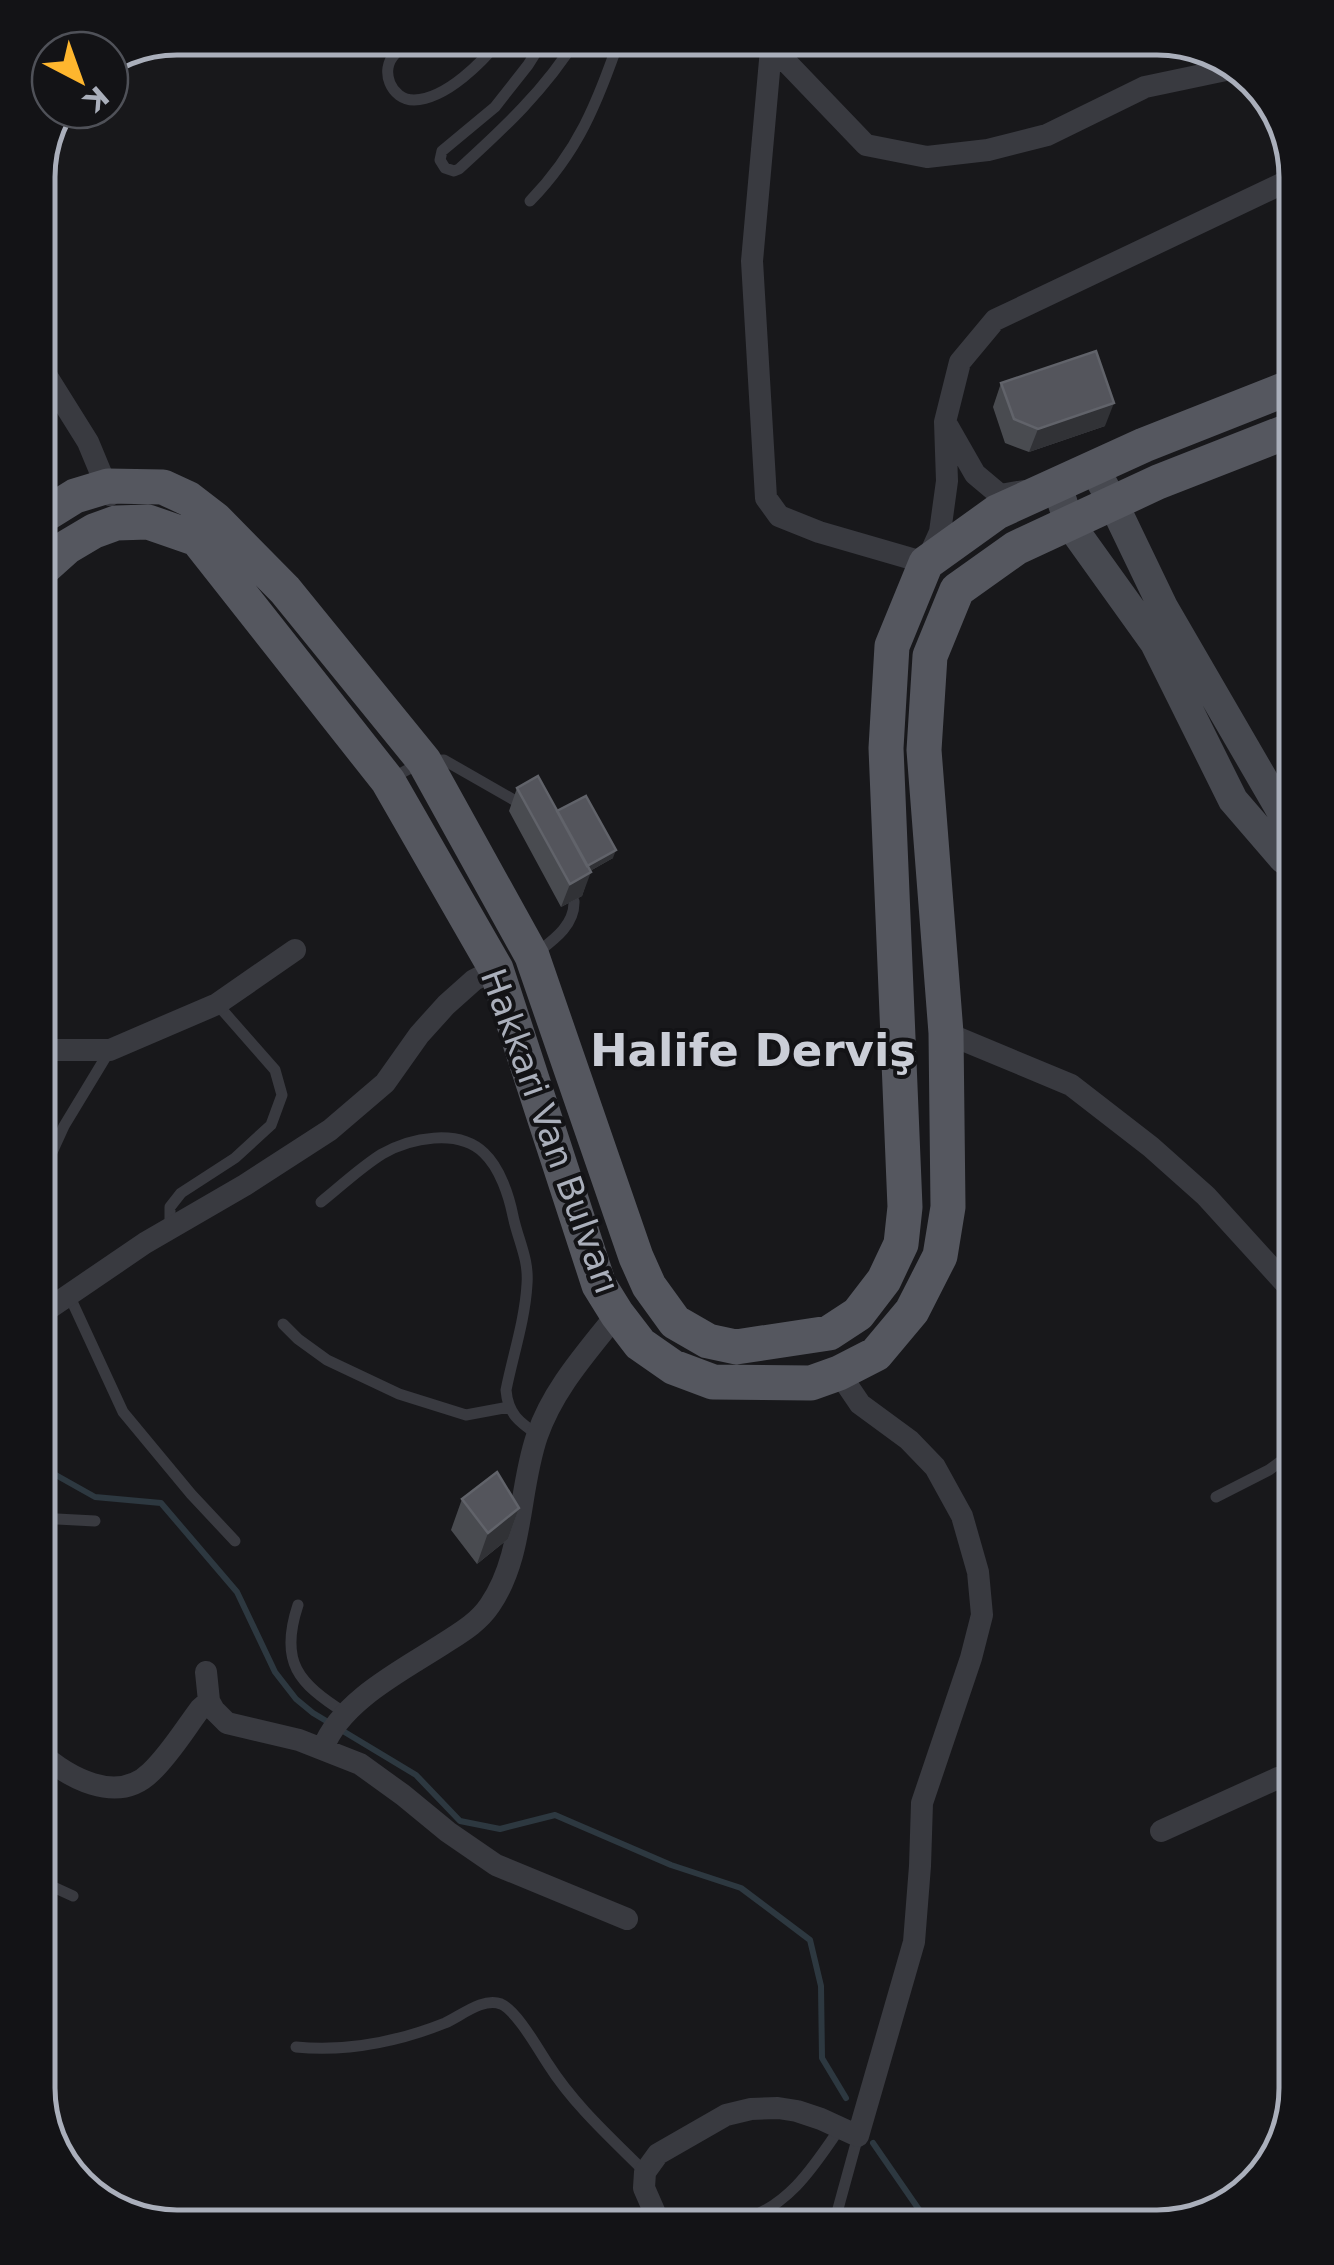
<svg xmlns="http://www.w3.org/2000/svg" width="1334" height="2265" font-family="'DejaVu Sans',sans-serif">
  <style>
    .lines { fill: none; stroke-linecap: round; stroke-linejoin: round }
    .stream { stroke: #2d3840; stroke-width: 6 }
    .lane { stroke: #393a40; stroke-width: 11 }
    .street { stroke: #393a40; stroke-width: 22 }
    .secondary { stroke: #474950; stroke-width: 30 }
    .primary { stroke: #55575f; stroke-width: 35 }
    .wall { fill: #494b50 }
    .shaded-wall { fill: #313236 }
    .building { fill: #54555c; stroke: #61636a; stroke-width: 2.5 }
    .labels { text-anchor: middle; stroke-width: 8; stroke-linejoin: round; paint-order: stroke }
    .street-label { font-size: 35px; fill: #aaafbb; stroke: #131316 }
    .district-label { font-size: 45px; font-weight: bold; fill: #cbced7; stroke: #131316 }
    .rim { fill: none; stroke: #aaafbb; stroke-width: 5 }
  </style>
  <rect width="100%" height="100%" fill="#18181b"/>
  <g class="lines">
    <path class="stream" d="M38,1465L95,1497L161,1503L237,1592L275,1672L296,1699L313,1713L416,1775L460,1821L500,1829L555,1815L671,1865L741,1888L810,1940L821,1986L822,2058L846,2098
      M873,2143L931,2227"/>
    <path class="lane" d="M422,38C413,42 402,47 395,54C379,70 391,100 414,100C447,99 483,61 502,38
      M545,38L528,65L495,107L442,151L440,160L445,168L454,171L459,169C503,129 546,89 577,38
      M530,201C580,149 596,104 620,38
      M392,778L424,761L444,760L521,804
      M534,955C552,941 575,926 574,901
      M38,1183L64,1126L110,1050
      M321,1202C341,1186 361,1167 382,1154C410,1138 458,1128 484,1153C500,1168 509,1196 513,1216C518,1240 529,1259 527,1284C525,1320 513,1355 506,1390C508,1414 519,1422 538,1435
      M170,1229V1207L181,1193L235,1158L271,1125L282,1095L275,1070L217,1004
      M69,1295L123,1412L191,1494L235,1541
      M283,1324L298,1339L327,1360L399,1394L466,1415L509,1407
      M1216,1497L1269,1470L1296,1450
      M38,1518L95,1521
      M298,1605C279,1662 298,1683 345,1713
      M38,1880L73,1896
      M296,2047C348,2052 397,2042 445,2023C461,2016 483,1997 501,2004C517,2011 538,2049 548,2064C574,2105 611,2138 645,2172
      M696,2227C711,2223 728,2224 743,2220C790,2205 814,2166 840,2128
      M833,2227L858,2136"/>
    <path class="street" d="M772,38L752,261L766,498L779,516L819,532L926,563L940,532L947,481L945,422L960,362L995,320L1296,177
      M771,46L866,145L927,157L988,150L1047,135L1145,87L1240,67
      M38,362L88,442L110,495
      M947,425L975,474L1000,495L1024,491
      M946,1033L1071,1085L1151,1147L1206,1196L1296,1295
      M38,1047L52,1050H110L217,1004L295,950
      M38,1316L145,1243L245,1185L330,1130L385,1083L419,1035L446,1005L474,980L496,969
      M206,1672L209,1701L214,1710L227,1723L299,1740L360,1764L403,1795L448,1832L496,1865L627,1919
      M323,1748C341,1701 401,1671 443,1644C460,1633 478,1623 490,1605C524,1555 518,1491 537,1436C553,1389 587,1352 617,1314
      M38,1751C67,1777 117,1806 151,1772C170,1754 185,1729 200,1709L209,1701
      M1161,1831L1278,1778L1296,1774
      M661,2227L644,2188L645,2172L658,2154L726,2115L751,2109L778,2108L797,2111L821,2119L858,2136L914,1942L920,1866L922,1803L971,1658L982,1615L978,1572L962,1516L935,1467L909,1440L860,1404L839,1373"/>
    <path class="secondary" d="M1094,468L1113,503L1163,607L1286,819L1296,829
      M1057,485L1069,523L1155,643L1233,800L1283,858L1296,868"/>
    <path class="primary" d="M38,519L75,496L108,486L163,487L189,499L215,519L285,590L424,761L532,956L636,1257L649,1286L675,1322L708,1341L736,1347L829,1333L858,1314L884,1280L901,1244L905,1207L886,748L892,646L926,563L997,512L1144,445L1296,385
      M38,573L67,547L94,531L116,523L148,522L197,539L388,781L496,969L599,1285L617,1314L640,1344L673,1367L713,1382L811,1383L839,1373L876,1354L912,1311L940,1256L948,1207L946,1033L924,750L930,656L957,590L1016,548L1158,482L1296,428"/>
  </g>
  <path class="wall" d="M1001,383L1105,426L1029,452L1005,443L993,407Z
    M517,788L557,811L613,858L590,871L582,896L561,907L509,811Z
    M462,1499L519,1508L508,1539L477,1564L451,1530Z"/>
  <path class="shaded-wall" d="M1114,403L1105,426L1029,452L1038,429Z
    M616,850L613,858L574,880L576,872Z
    M591,872L582,896L561,907L570,884Z
    M519,1508L508,1539L477,1564L488,1533Z"/>
  <path class="building" d="M1096,351L1114,403L1038,429L1014,419L1001,383Z
    M538,776L591,872L570,884L517,788Z
    M586,796L616,850L587,866L557,811Z
    M497,1472L519,1508L488,1533L462,1499Z"/>
  <g class="labels">
    <g class="street-label">
      <text transform="translate(550 1131) rotate(70)" y="12">Hakkari Van Bulvarı</text>
    </g>
    <g class="district-label">
      <text x="753" y="1066">Halife Derviş</text>
    </g>
  </g>
  <path d="M0 0H1334V2265H0ZM177 55H1157A122 122 0 0 1 1279 177V2088A122 122 0 0 1 1157 2210H177A122 122 0 0 1 55 2088V177A122 122 0 0 1 177 55Z" fill="#131316" fill-rule="evenodd"/>
  <path class="rim" d="M177 55H1157A122 122 0 0 1 1279 177V2088A122 122 0 0 1 1157 2210H177A122 122 0 0 1 55 2088V177A122 122 0 0 1 177 55Z"/>
  <g transform="translate(80 80) rotate(139)"><circle r="48" fill="#131316" stroke="#4f5158" stroke-width="2.5"/>
  <path d="M0-8L18 38L0 25L-18 38Z" fill="#feb62e"/>
  <text y="-15" font-size="28" font-weight="bold" text-anchor="middle" fill="#aaafbb">K</text>
  </g>
</svg>
